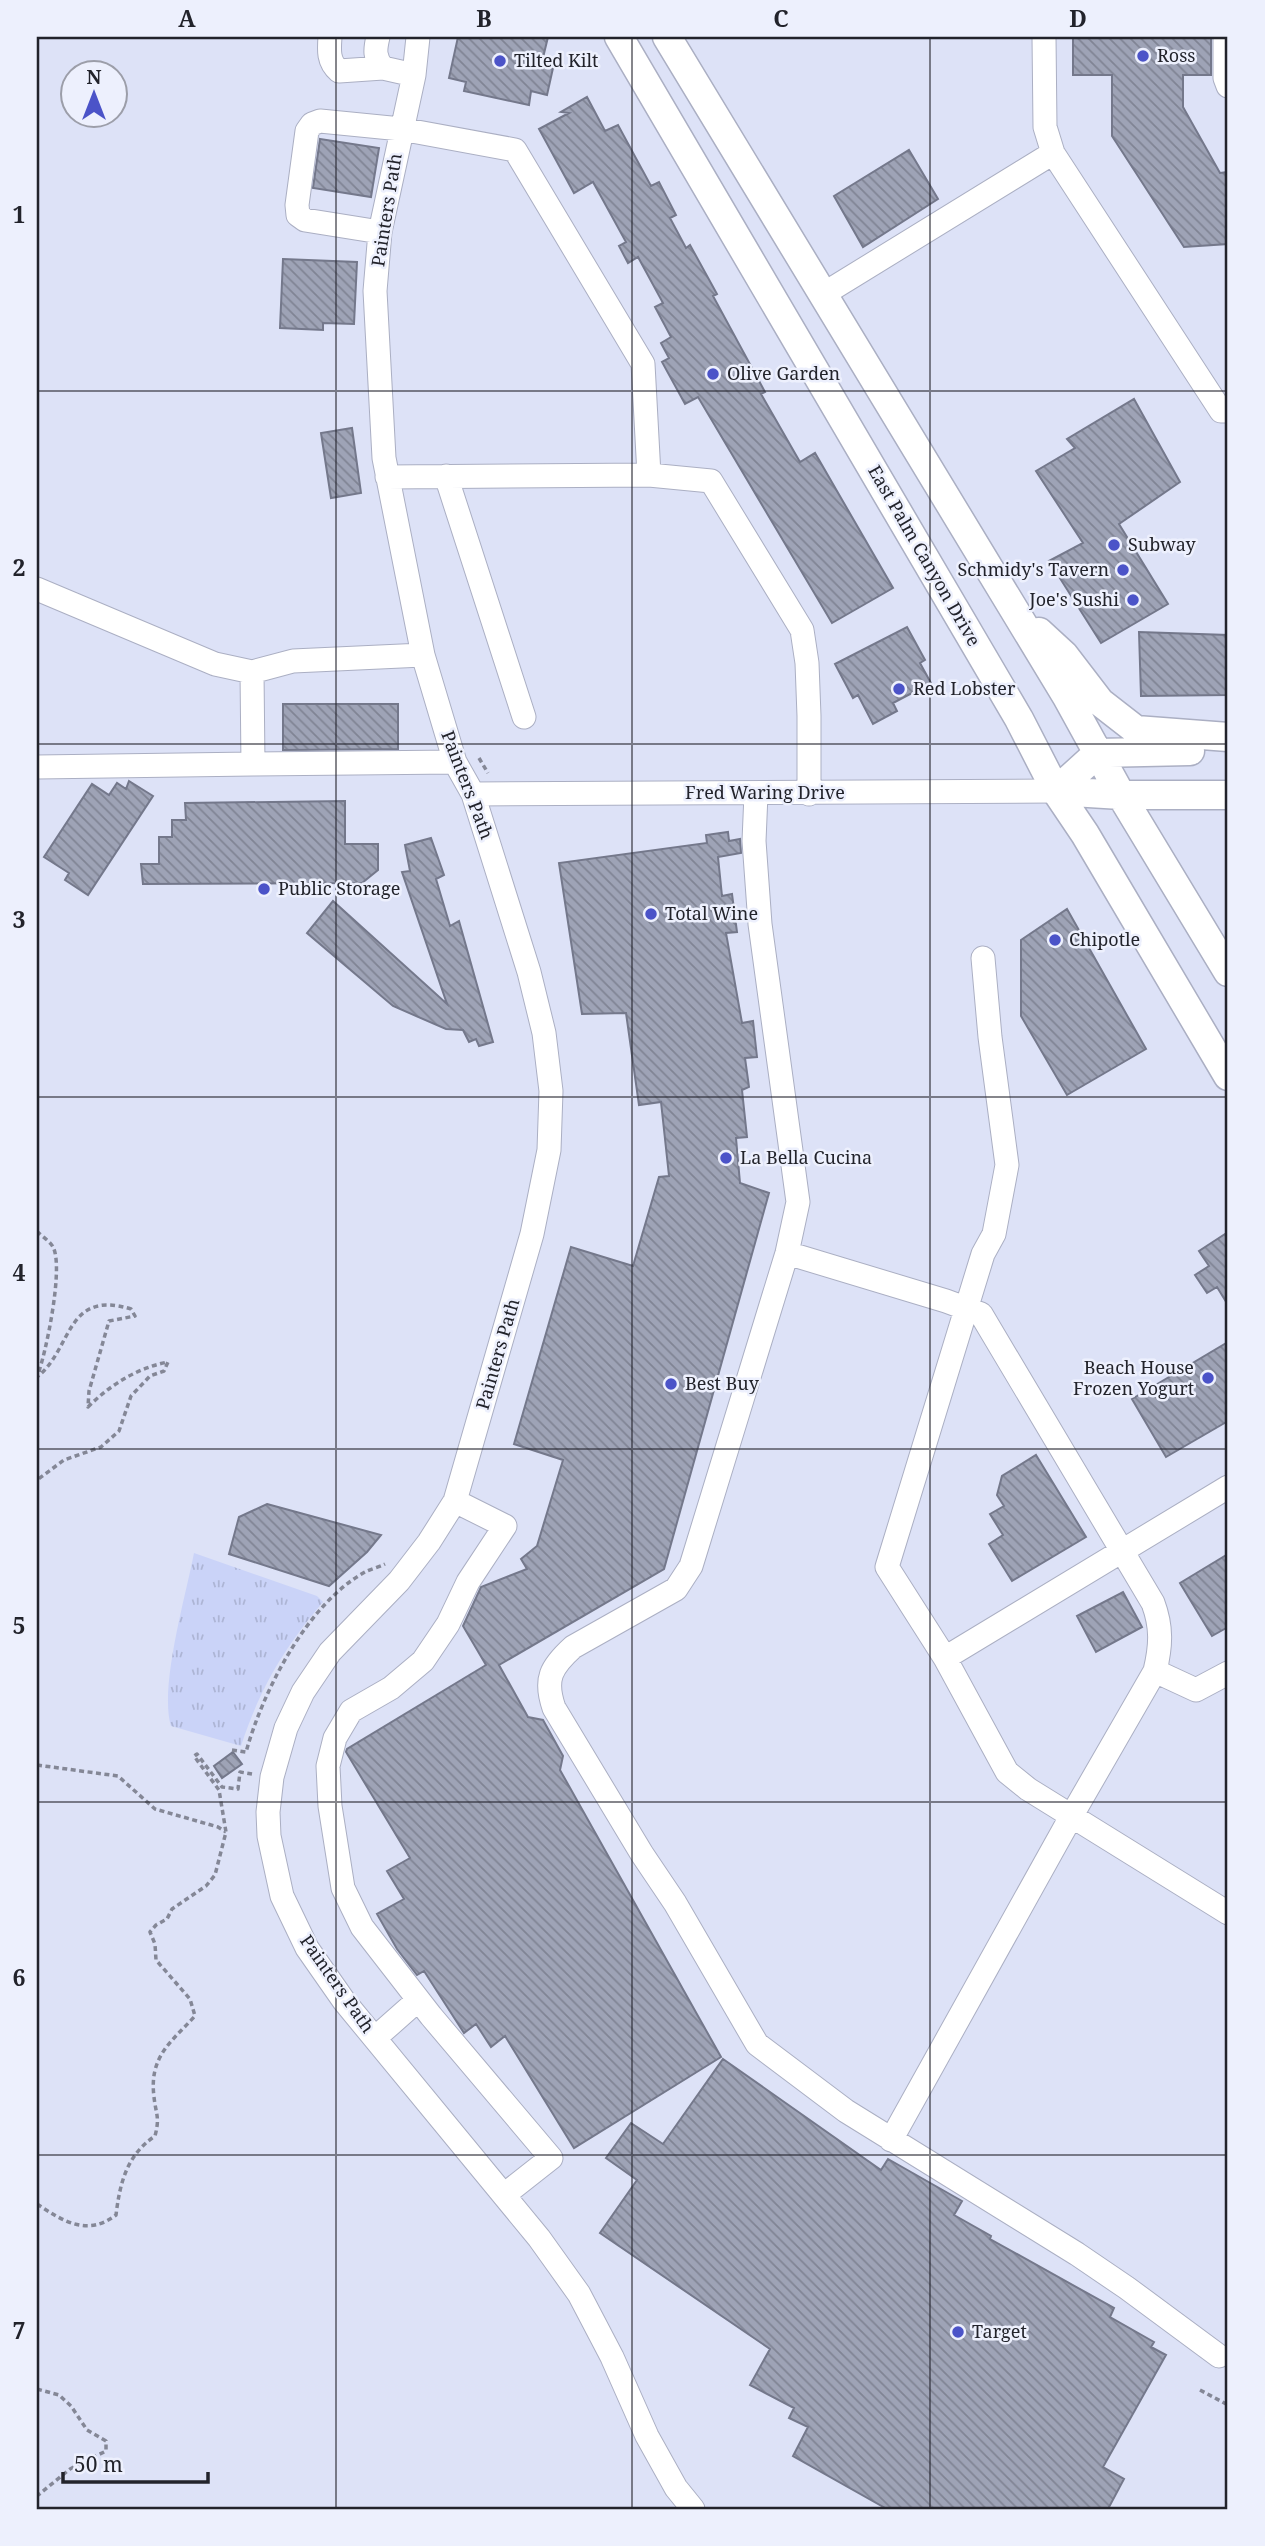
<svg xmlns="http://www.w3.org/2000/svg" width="1265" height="2546" font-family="'Noto Serif',serif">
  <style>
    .grass { fill: url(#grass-tufts) }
    .building { fill: url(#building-back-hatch); stroke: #74788b; stroke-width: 2 }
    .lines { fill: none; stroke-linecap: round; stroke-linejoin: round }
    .minor-casing { stroke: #abafc3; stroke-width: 25 }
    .major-casing { stroke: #abafc3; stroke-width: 31 }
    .path { stroke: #848796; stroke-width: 3.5; stroke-dasharray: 5 3.5; stroke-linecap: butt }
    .minor { stroke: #fff; stroke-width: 23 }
    .major { stroke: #fff; stroke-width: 28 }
    .grid { fill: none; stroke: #22232b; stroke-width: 2; stroke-opacity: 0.55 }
    .poi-dot { fill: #4b53c8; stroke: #edf0fd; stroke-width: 2.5 }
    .labels { text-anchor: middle; stroke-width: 5; stroke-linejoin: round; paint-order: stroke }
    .poi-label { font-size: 18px; fill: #22232b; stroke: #edf0fd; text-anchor: start }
    .street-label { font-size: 18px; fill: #22232b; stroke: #edf0fd }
    .neatline { fill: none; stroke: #22232b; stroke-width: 2.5 }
    .grid-label { font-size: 23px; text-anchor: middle; font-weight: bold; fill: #22232b }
  </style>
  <defs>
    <pattern id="grass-tufts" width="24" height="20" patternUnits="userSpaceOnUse" patternTransform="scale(1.75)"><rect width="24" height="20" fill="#cad3f8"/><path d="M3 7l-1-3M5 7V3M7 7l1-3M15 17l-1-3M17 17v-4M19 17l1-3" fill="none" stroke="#adb5d5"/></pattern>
    <pattern id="building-back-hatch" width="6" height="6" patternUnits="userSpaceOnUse" patternTransform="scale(1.75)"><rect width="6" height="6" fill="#9ea3b6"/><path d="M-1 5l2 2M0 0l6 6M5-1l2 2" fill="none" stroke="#808494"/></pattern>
  </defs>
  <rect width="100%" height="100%" fill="#dde2f7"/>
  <path class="grass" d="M194,1553L317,1596L323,1602C284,1648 260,1688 241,1746L171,1726C159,1688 186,1595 194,1553Z"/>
  <path class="building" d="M458,37H548L541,66L553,68L547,95L531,91L529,105L464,91L466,82L449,78Z
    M1073,37H1211V75H1183V107L1220,173L1228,172V244L1184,247L1112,136V75H1073Z
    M587,97L605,131L618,125L651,186L659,182L676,215L670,218L686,248L690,245L717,294L713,296L765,392L761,394L800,462L815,453L893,588L832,623L698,397L685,404L662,362L669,358L661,343L671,337L655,307L663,303L638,257L628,263L619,246L626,242L593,182L574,193L539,129L569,113L561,112Z
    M320,139L379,148L371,197L313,188Z
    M909,150L938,199L863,247L834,196Z
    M283,259L357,262L354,324L323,323V330L280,328Z
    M1134,399L1180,482L1119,524L1168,604L1101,643L1049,561L1083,543L1036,471L1075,448L1067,439Z
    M352,428L361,493L331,498L321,433Z
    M907,627L925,660L920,663L931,683L893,703L897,711L873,724L858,695L853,698L835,664Z
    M1139,632L1228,635V695L1141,696Z
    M283,704H398V749L283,750Z
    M129,781L153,796L88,895L65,880L69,873L44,857L92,784L109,795L117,783L126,789Z
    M345,801V844H378V870L362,883L143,884L141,864H159V837H172V820H186L185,803Z
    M728,832L729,841L740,839L741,853L718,857L722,896L732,894L737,932L726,933L742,1023L753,1021L757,1057L745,1058L749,1087L742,1090L747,1137L736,1138L740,1183L769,1193L664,1569L499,1665L528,1717L543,1720L563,1756L560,1770L721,2057L574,2148L505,2036L491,2047L476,2024L464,2033L424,1971L417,1975L397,1949L377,1914L404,1899L387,1871L410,1858L346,1752L347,1749L486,1665L463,1626L481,1587L527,1569L521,1559L537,1546L563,1460L514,1444L571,1247L633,1266L659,1177L669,1176L661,1102L639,1105L626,1013L582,1014L559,863L707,843L706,835Z
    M431,838L444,875L436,879L450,926L459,921L493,1042L479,1046L476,1039L469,1042L463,1030L446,1029L393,1006L307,933L333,901L447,1004L402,872L410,871L405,845Z
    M1067,909L1146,1049L1067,1095L1021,1016V940Z
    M1228,1232V1305L1217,1287L1207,1293L1195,1275L1209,1266L1199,1251Z
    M1228,1342V1421L1166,1457L1132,1399Z
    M1036,1455L1086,1537L1012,1581L989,1544L1003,1535L990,1514L1004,1506L997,1495L1002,1476Z
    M267,1504L381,1535L367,1552L329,1586L229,1554L239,1517Z
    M1228,1554V1627L1212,1636L1180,1583Z
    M1123,1592L1142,1627L1096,1652L1077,1616Z
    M233,1752L242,1764L222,1778L214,1766Z
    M723,2059L881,2170L888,2159L962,2201L954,2215L991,2236L990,2239L1114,2308L1110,2317L1154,2342L1151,2347L1166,2355L1103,2467L1124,2479L1108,2509H887L793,2456L808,2427L789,2418L794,2408L750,2385L770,2349L600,2233L637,2180L606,2158L631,2123L663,2144Z"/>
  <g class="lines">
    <defs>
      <path id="minor" d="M330,37C329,50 328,62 339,71L383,68L414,75
        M378,37C375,49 374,58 383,68
        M418,37L414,75L380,232L375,291L384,458L423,655L455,762L473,794L529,972L544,1033L551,1091L549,1150L532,1234L455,1501L429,1542L399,1581L330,1652L303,1692L286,1728L272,1777L268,1812L269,1836L282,1896L307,1948L344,2001L539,2238L579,2294L612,2357L647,2436L676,2488L693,2509
        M1044,37L1045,127L1053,153L1221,411H1228
        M1225,37V78L1228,86
        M380,232L305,220L298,215L297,205L307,131L312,124L320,121L401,129L515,150L643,364L649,475
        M822,295L1053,153
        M446,476L524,717
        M387,477L649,475L711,481L802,630L807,663L809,716V794
        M37,589L215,664L252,672
        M423,655L293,661L252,672L253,764L455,762
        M37,767L253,764
        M473,794L1056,791
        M756,794L754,841L760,924L798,1202L787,1253L691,1566L676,1589L573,1647C551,1667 544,1679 554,1708L642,1854L675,1903L757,2044L846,2111L1077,2254L1127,2288L1219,2356
        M983,958L990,1037L1007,1165L994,1234L983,1254L887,1567L945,1658L1007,1772L1028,1789L1228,1913
        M787,1253L946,1301L981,1314L1153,1603C1162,1627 1161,1646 1155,1671L1072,1815L891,2140
        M455,1501L505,1526L468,1582L448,1624L423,1661L391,1688L351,1711L335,1738L328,1766L330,1806L343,1888L362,1927L431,2016L551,2158L504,2195
        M945,1658L1228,1487
        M1155,1671L1196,1690L1228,1673
        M375,2038L418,2000"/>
      <path id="major" d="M619,37L1019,719L1056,791L1085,834L1228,1076
        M667,37L1067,697L1121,795L1228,972
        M1039,632L1064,655L1100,702L1136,730L1228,737
        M1056,791L1098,753L1190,751
        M1056,791L1121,795H1228"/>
    </defs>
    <use href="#minor" class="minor-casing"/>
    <use href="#major" class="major-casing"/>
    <path class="path" d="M479,758L488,773
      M37,1231C41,1236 50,1241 53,1247C64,1267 46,1354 37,1377C73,1349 65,1289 131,1309L135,1316L109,1321L89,1391L88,1407C110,1385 137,1368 168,1362L164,1371L150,1376L131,1396L119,1431L101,1447L64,1460L37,1480
      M232,1750L246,1752C263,1691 307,1604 365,1572C371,1569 379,1567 385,1564
      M37,1765L118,1776L155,1809L218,1827L226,1832
      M37,2204C63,2221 87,2237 116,2215C120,2182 127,2155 155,2136C160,2117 156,2115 154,2097C149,2057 170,2043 195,2016L190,1999L156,1960L155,1944L150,1932L156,1925L167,1919L172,1909L206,1886L215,1875L226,1832L219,1790L194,1756L197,1754L222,1787L238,1789L240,1772L252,1774
      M37,2389L59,2395L71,2406L87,2430L106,2441V2451L70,2469L37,2496
      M1200,2390L1228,2405"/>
    <use href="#minor" class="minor"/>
    <use href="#major" class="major"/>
  </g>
  <path class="grid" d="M336,37V2509M632,37V2509M930,37V2509M37,391H1228M37,744H1228M37,1097H1228M37,1449H1228M37,1802H1228M37,2155H1228"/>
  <g class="poi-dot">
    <circle cx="1143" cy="56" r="7"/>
    <circle cx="500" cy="61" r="7"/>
    <circle cx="713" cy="374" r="7"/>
    <circle cx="1114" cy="545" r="7"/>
    <circle cx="1123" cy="570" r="7"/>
    <circle cx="1133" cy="600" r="7"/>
    <circle cx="899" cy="689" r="7"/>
    <circle cx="264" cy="889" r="7"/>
    <circle cx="651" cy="914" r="7"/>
    <circle cx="1055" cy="940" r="7"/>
    <circle cx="726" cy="1158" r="7"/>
    <circle cx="1208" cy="1378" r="7"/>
    <circle cx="671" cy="1384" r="7"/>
    <circle cx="958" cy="2332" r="7"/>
  </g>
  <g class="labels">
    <g class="poi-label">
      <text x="1157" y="62">Ross</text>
      <text x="514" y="67">Tilted Kilt</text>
      <text x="727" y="380">Olive Garden</text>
      <text x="1128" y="551">Subway</text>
      <text x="1109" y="576" text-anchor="end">Schmidy's Tavern</text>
      <text x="1119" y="606" text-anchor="end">Joe's Sushi</text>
      <text x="913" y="695">Red Lobster</text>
      <text x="278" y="895">Public Storage</text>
      <text x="665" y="920">Total Wine</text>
      <text x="1069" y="946">Chipotle</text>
      <text x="740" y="1164">La Bella Cucina</text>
      <text x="1194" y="1374" text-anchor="end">Beach House<tspan x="1194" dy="21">Frozen Yogurt</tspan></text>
      <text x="685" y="1390">Best Buy</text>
      <text x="972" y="2338">Target</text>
    </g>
    <g class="street-label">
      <text transform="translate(387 210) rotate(-81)" y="6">Painters Path</text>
      <text transform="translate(924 556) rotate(60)" y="6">East Palm Canyon Drive</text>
      <text transform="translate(467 785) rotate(69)" y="6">Painters Path</text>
      <text x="765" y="799">Fred Waring Drive</text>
      <text transform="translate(498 1354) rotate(-74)" y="6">Painters Path</text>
      <text transform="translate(337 1984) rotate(55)" y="6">Painters Path</text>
    </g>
  </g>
  <rect width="1265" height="2546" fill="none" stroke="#edf0fd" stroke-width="77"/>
  <g transform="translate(94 94)"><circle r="33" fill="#edf0fd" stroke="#9c9ea9" stroke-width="2"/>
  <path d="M0-5L12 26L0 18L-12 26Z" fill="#4b53c8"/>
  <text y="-10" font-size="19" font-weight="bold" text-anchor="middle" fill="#22232b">N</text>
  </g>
  <path d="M63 2472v10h145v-10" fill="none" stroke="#22232b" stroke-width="3.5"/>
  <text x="74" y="2472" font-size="21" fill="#22232b" stroke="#edf0fd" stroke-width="5" paint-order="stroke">50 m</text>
  <rect x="38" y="38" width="1188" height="2470" class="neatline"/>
  <g class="grid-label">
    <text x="187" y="27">A</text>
    <text x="484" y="27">B</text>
    <text x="781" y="27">C</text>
    <text x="1078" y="27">D</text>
    <text x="19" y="223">1</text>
    <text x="19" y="576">2</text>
    <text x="19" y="928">3</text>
    <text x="19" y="1281">4</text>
    <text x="19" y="1634">5</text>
    <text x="19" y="1986">6</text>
    <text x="19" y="2339">7</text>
  </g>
</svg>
